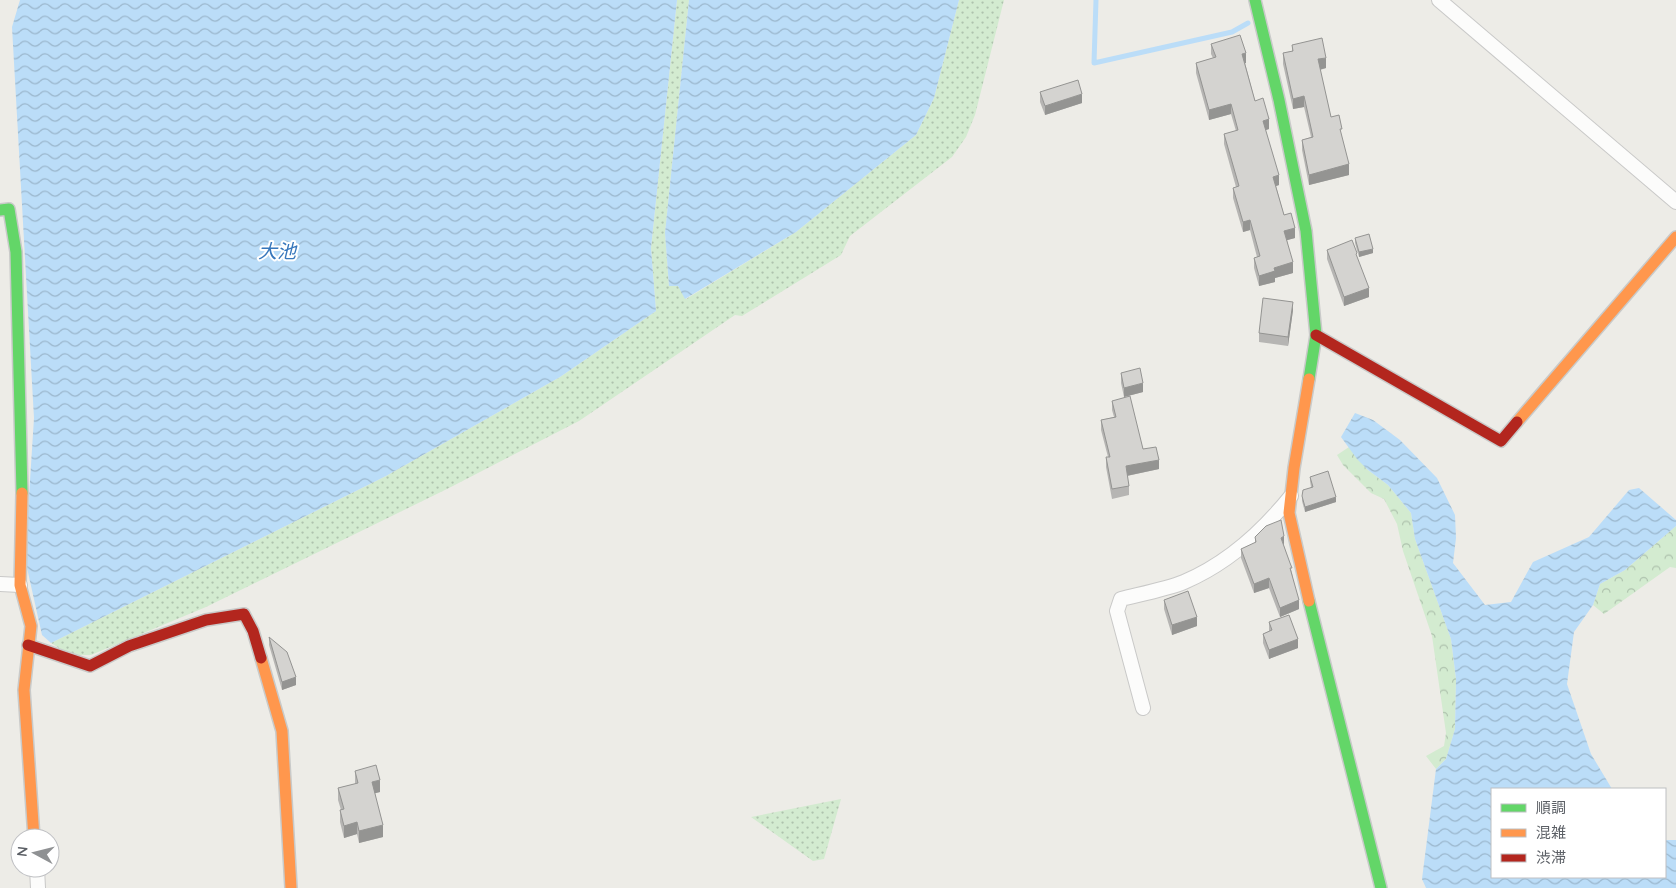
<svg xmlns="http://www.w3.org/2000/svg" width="1676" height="888" font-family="Quicksand,'Noto Sans JP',sans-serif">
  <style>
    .grass { fill: url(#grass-dots) }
    .forest { fill: url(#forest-crowns) }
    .water { fill: url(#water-waves) }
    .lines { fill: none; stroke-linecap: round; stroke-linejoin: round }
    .stream { stroke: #bbddf8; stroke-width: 5 }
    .street-casing { stroke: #c9c9c8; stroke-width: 16 }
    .fast-casing { stroke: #c9cac9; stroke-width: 14 }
    .slow-casing { stroke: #c9cac9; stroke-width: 14 }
    .jam-casing { stroke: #c9cac9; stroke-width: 14 }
    .street { stroke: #fcfcfb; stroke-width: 14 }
    .fast { stroke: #63d668; stroke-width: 11 }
    .slow { stroke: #ff974d; stroke-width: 11 }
    .jam { stroke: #b3261e; stroke-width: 11 }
    .wall { fill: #b6b5b3 }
    .shaded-wall { fill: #949492 }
    .building { fill: #d4d3d0; stroke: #949492 }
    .labels { text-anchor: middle; stroke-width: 4; stroke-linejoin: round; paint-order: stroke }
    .water-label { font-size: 19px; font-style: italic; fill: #3777bc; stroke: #fff }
  </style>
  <defs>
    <pattern id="grass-dots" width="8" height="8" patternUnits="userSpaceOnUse" patternTransform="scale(1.25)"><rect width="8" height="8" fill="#d3ebd0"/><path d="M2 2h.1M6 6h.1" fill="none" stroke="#aec2ad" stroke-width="1.8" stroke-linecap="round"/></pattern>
    <pattern id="forest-crowns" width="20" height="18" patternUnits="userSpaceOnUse" patternTransform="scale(1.25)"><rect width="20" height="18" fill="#d3ebd0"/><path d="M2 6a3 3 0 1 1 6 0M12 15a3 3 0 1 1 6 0" fill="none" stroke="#aec2ad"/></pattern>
    <pattern id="water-waves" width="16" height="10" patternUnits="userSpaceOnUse" patternTransform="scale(1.25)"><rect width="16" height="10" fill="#bbddf8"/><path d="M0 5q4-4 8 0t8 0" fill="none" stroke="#9bb7cd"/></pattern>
  </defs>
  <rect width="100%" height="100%" fill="#edece7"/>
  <path class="grass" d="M677,0H689L665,233L669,286H678L686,299L796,232L916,135L934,98L959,0H1004L975,115L966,137L952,157L850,236L841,255L742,316L735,315L579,421L449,488L206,607L91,655H70L51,643L386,476L560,377L656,311L651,248Z
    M841,799L824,859L813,861L751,817Z"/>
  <path class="forest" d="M1349,447L1368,470L1388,485L1411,513L1415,539L1451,639L1456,679L1455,729L1446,759L1436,769L1426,756L1444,746L1446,733L1432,636L1403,551L1397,524L1384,499L1371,493L1343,465L1337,455Z
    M1676,526V568L1670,567L1604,614L1593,605L1600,584L1625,570Z"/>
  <path class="water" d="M20,0H677L651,248L656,311L560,377L386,476L51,643L42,635L25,559L34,418L12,27Z
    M689,0H959L934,98L916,135L796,232L685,299L678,286H669L665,233Z
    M1355,413L1373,420L1400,440L1437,478L1455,515L1456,538L1453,563L1485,605L1511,602L1533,562L1589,537L1629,490L1639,488L1676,520V526L1625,570L1600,584L1593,605L1574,632L1567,684L1591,754L1612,789H1492V877H1665V840H1676V888H1426L1422,879L1436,769L1446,759L1455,729L1456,679L1451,639L1415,539L1411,513L1388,485L1368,470L1357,459L1341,437Z"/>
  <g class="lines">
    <path class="stream" d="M1096,0L1094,63L1232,32L1248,23"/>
    <defs>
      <path id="street" d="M1439,0L1676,202
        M0,584L20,585
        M1143,708L1117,611L1121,599C1141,594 1167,589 1184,582C1226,564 1263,531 1291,496
        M37,868L38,888"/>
      <path id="fast" d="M1255,0L1279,100L1306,231L1316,335L1309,379
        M0,210L9,209L16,252L22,493
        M1309,601L1381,888"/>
      <path id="slow" d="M1309,379L1294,468L1289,513L1309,601
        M1517,422L1676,237
        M22,493L20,585L31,626L24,690L34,838
        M261,658L282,731L291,888"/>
      <path id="jam" d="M1316,335L1501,441L1517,422
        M28,645L90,666L129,646L206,620L244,614L253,631L261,658"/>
    </defs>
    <use href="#street" class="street-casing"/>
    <use href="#fast" class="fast-casing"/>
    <use href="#slow" class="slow-casing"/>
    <use href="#jam" class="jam-casing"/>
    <use href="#street" class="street"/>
    <use href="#fast" class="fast"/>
    <use href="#slow" class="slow"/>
    <use href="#jam" class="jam"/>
  </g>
  <path class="wall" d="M1211,44L1246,63H1245L1255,101L1269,129L1265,130L1279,185L1276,186L1284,215L1295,238L1287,240L1293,273L1275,278V282L1259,286L1254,268V258L1257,257L1250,230L1243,232L1233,198V188L1236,187L1224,144V134L1236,131L1231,114L1209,120L1196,73V63L1213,58L1211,54Z
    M1292,45L1326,68L1320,70L1331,117L1342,138L1349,175L1309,185L1302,150V140L1311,137L1304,107L1293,109L1283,64V53L1292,51Z
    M1040,92L1082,103L1045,115L1040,102Z
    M1355,238L1373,253L1359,257L1355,243Z
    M1327,250L1357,257L1369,297L1344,306L1327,259Z
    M1293,310L1288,346L1259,342V333Z
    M1121,373L1143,392L1124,397L1121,383Z
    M1112,401L1143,449L1159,469L1127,476L1129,486V495L1112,499L1106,467V457H1108L1101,430V420L1114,417L1112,410Z
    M1310,477L1336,502L1305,512L1302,501V496L1311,487L1310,481Z
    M1255,537L1284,546L1292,573L1299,609L1280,617L1269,588L1254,593L1241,558V549L1255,543Z
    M1164,600L1197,626L1172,635L1164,609Z
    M1269,622L1298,648L1269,659L1263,643V634L1269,631Z
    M269,637L296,685L282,690L269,645Z
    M355,771L380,792L375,793L383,837L359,843L357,834L344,838L340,822V810H341L338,800V788L355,784Z"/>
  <path class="shaded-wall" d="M1246,53V63L1242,64V54Z
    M1326,58V68L1318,70V59Z
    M1082,94V103L1045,115V106Z
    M1304,96V107L1293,109V99Z
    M1231,104V114L1209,120V110Z
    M1269,119V129L1263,131V121Z
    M1349,164V175L1309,185V175Z
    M1279,175V185L1273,187V177Z
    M1250,220V230L1243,232V222Z
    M1295,228V238L1284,241V231Z
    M1373,249V253L1359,257V252Z
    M1293,262V273L1275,278V282L1259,286V276L1274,268Z
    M1369,288V297L1344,306V297Z
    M1293,302V310L1288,346V337Z
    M1143,383V392L1124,397V388Z
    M1159,460V469L1126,476V466Z
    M1336,497V502L1305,512V507Z
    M1284,536V546L1281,538Z
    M1269,578V588L1254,593V584Z
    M1299,600V609L1280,617V608Z
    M1197,617V626L1172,635V625Z
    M1298,639V648L1269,659V650Z
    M296,677V685L282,690V682Z
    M380,780V792L372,794V782Z
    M357,822V834L344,838V826Z
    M383,825V837L359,843V831Z"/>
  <path class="building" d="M1240,35L1246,53L1242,54L1255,101L1263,98L1269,119L1263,121L1279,175L1273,177L1284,215L1291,213L1295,228L1284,231L1293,262L1274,268L1275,271L1259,276L1254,258L1260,256L1250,220L1243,222L1233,188L1239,186L1224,134L1238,130L1231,104L1209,110L1196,63L1216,57L1211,44Z
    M1322,38L1326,58L1318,59L1331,117L1339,115L1342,129H1340L1349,164L1309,175L1302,140L1313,137L1304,96L1293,99L1283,53L1293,51L1292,45Z
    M1078,80L1082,94L1045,106L1040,92Z
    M1369,234L1373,249L1359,252L1355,238Z
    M1352,240L1357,253L1356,254L1369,288L1344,297L1327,250Z
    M1263,298L1293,302L1288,337L1259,333Z
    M1140,368L1143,383L1124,388L1121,373Z
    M1130,396L1143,449L1156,447L1159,460L1126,466L1129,486L1112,489L1106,457H1110L1101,420L1116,417L1112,401Z
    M1328,471L1336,497L1305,507L1302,496L1303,490L1313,487L1310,477Z
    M1281,520L1284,536L1281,538L1290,563L1292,568H1290L1299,600L1280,608L1269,578L1254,584L1241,549L1256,542L1255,537L1266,526Z
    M1188,591L1197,617L1172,625L1164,600Z
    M1289,615L1298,639L1269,650L1263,634L1272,630L1269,622Z
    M269,637L287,652L296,677L282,682Z
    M376,765L380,780L372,782L383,825L359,831L357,822L344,826L340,810L344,809L338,788L358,783L355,771Z"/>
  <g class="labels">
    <g class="water-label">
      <text x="277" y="258">大池</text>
    </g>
  </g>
  <rect x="1491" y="788" width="175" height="90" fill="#ffffff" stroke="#bebfc2"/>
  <rect x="1501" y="804" width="25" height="8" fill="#63d668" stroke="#bebfc2"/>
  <text x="1536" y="813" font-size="15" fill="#5c6066">順調</text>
  <rect x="1501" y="829" width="25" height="8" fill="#ff974d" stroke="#bebfc2"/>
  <text x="1536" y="838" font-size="15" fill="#5c6066">混雑</text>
  <rect x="1501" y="854" width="25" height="8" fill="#b3261e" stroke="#bebfc2"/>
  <text x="1536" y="863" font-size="15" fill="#5c6066">渋滞</text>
  <g transform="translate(35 853) rotate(277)"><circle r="24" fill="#ffffff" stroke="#bebfc2"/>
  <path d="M0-4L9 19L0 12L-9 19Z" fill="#8f9193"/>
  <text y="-8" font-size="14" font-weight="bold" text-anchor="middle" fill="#5c6066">N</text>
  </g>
</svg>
